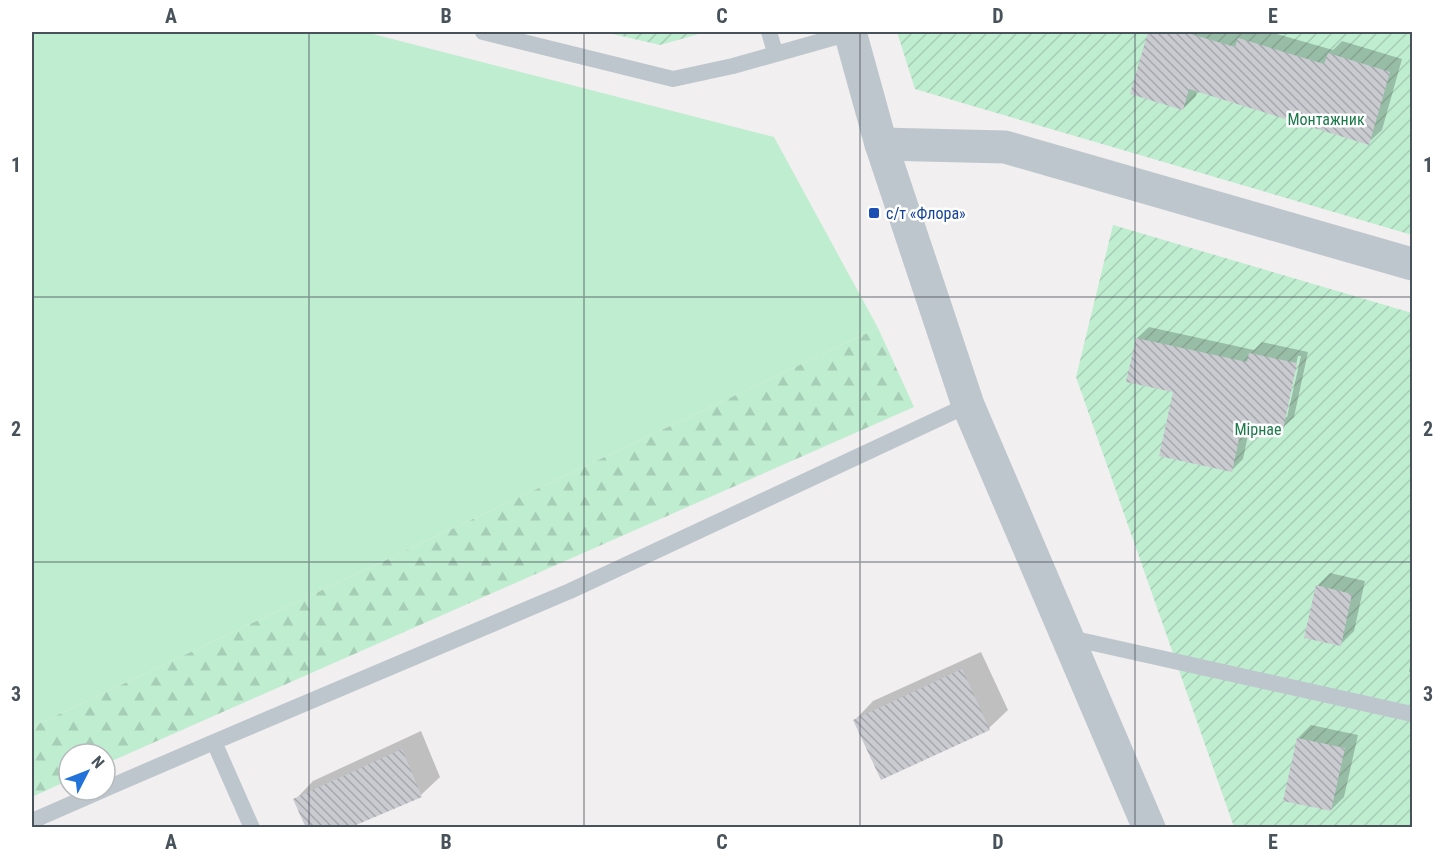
<svg xmlns="http://www.w3.org/2000/svg" width="1444" height="859" font-family="'Roboto Condensed',sans-serif">
  <style>
    .grass { fill: #bfedd0 }
    .forest { fill: url(#forest-firs) }
    .garden { fill: url(#garden-furrows) }
    .shadow { fill: #0003; fill-rule: evenodd }
    .building { fill: url(#building-back-hatch) }
    .lines { fill: none; stroke-linecap: round; stroke-linejoin: round }
    .service { stroke: #bec6cd; stroke-width: 16 }
    .minor { stroke: #bec6cd; stroke-width: 33 }
    .tertiary { stroke: #bec6cd; stroke-width: 33 }
    .grid { fill: none; stroke: #48525b; stroke-width: 1.5; stroke-opacity: 0.55 }
    .transit-dot { fill: #1a4fb4; stroke: #fff; stroke-width: 2 }
    .labels { text-anchor: middle; stroke-width: 5; stroke-linejoin: round; paint-order: stroke }
    .park-label { font-size: 16px; fill: #1b7a4a; stroke: #fff }
    .transit-label { font-size: 16px; fill: #164399; stroke: #fff; text-anchor: start }
    .neatline { fill: none; stroke: #48525b; stroke-width: 2 }
    .grid-label { font-size: 20px; text-anchor: middle; font-weight: bold; fill: #48525b }
  </style>
  <defs>
    <pattern id="forest-firs" width="22" height="20" patternUnits="userSpaceOnUse" patternTransform="scale(1.5)"><rect width="22" height="20" fill="#bfedd0"/><path d="M5 1l3.5 6h-7zM16 11l3.5 6h-7z" fill="#a6cdb5"/></pattern>
    <pattern id="garden-furrows" width="10" height="10" patternUnits="userSpaceOnUse" patternTransform="scale(1.5)"><rect width="10" height="10" fill="#bfedd0"/><path d="M-1 1l2-2M0 10L10 0M9 11l2-2" fill="none" stroke="#a6cdb5"/></pattern>
    <pattern id="building-back-hatch" width="6" height="6" patternUnits="userSpaceOnUse" patternTransform="scale(1.5)"><rect width="6" height="6" fill="#c9cbd1"/><path d="M-1 5l2 2M0 0l6 6M5-1l2 2" fill="none" stroke="#a5a7ad"/></pattern>
  </defs>
  <rect width="100%" height="100%" fill="#f1efef"/>
  <path class="grass" d="M32,32H365L774,137L878,328L32,727Z"/>
  <path class="forest" d="M878,328L914,407L105,764V754H69V780L32,797V727Z"/>
  <path class="garden" d="M604,32H706L660,45Z
    M897,32H1412V235L915,89Z
    M1113,225L1412,313V827H1234L1076,377Z"/>
  <path class="shadow" d="M1150,32H1270L1333,50L1342,41L1402,59L1382,130L1368,143L1197,90L1196,96L1183,109L1132,93Z
    M1149,327L1254,350L1262,342L1308,352L1294,417L1282,428L1251,421L1243,459L1231,471L1137,338ZM1298,356H1301L1287,417H1284Z
    M1330,573L1365,581L1354,631L1341,644L1317,586Z
    M981,652L1008,710L989,728L855,720L873,701Z
    M1412,656V672H1409Z
    M1311,725L1358,735L1344,797L1331,810L1298,738Z
    M421,731L440,777L421,795L345,828L295,800L313,781Z"/>
  <path class="building" d="M1148,32H1184L1235,47L1238,38L1324,64L1328,53L1390,72L1369,145L1189,89L1183,110L1130,94Z
    M1136,338L1247,362L1249,353L1297,363L1283,430L1243,421L1232,472L1159,456L1173,392L1126,382Z
    M1316,585L1352,594L1341,646L1304,638Z
    M962,669L990,730L881,780L853,720Z
    M1297,738L1345,748L1331,811L1283,801Z
    M402,749L422,797L349,828H306L293,799Z"/>
  <g class="lines">
    <path class="service" d="M483,32L673,79L733,66L850,33
      M769,32L775,52
      M1066,637L1412,714
      M105,789L214,742
      M32,821L103,790
      M252,828L214,742L570,591L968,405"/>
    <path class="minor" d="M881,144L1005,147L1412,264"/>
    <path class="tertiary" d="M850,32L881,144L968,405L1149,828"/>
  </g>
  <path class="grid" d="M309,32V828M584,32V828M860,32V828M1135,32V828M32,297H1412M32,562H1412"/>
  <rect class="transit-dot" x="868" y="207" width="12" height="12" rx="3"/>
  <g class="labels">
    <g class="park-label">
      <text x="1326" y="125">Монтажник</text>
      <text x="1258" y="435">Мірнае</text>
    </g>
    <g class="transit-label">
      <text x="886" y="219">с/т «Флора»</text>
    </g>
  </g>
  <rect width="1444" height="859" fill="none" stroke="#ffffff" stroke-width="66"/>
  <g transform="translate(87 772) rotate(48)"><circle r="28" fill="#ffffff" stroke="#b6babd" stroke-width="1.5"/>
  <path d="M0-4.5L10 22L0 15L-10 22Z" fill="#2173d9"/>
  <text y="-9" font-size="16" font-weight="bold" text-anchor="middle" fill="#48525b">N</text>
  </g>
  <rect x="33" y="33" width="1378" height="793" class="neatline"/>
  <g class="grid-label">
    <text x="171" y="23">A</text>
    <text x="446" y="23">B</text>
    <text x="722" y="23">C</text>
    <text x="998" y="23">D</text>
    <text x="1273" y="23">E</text>
    <text x="16" y="172">1</text>
    <text x="1428" y="172">1</text>
    <text x="16" y="436">2</text>
    <text x="1428" y="436">2</text>
    <text x="16" y="701">3</text>
    <text x="1428" y="701">3</text>
    <text x="171" y="849">A</text>
    <text x="446" y="849">B</text>
    <text x="722" y="849">C</text>
    <text x="998" y="849">D</text>
    <text x="1273" y="849">E</text>
  </g>
</svg>
